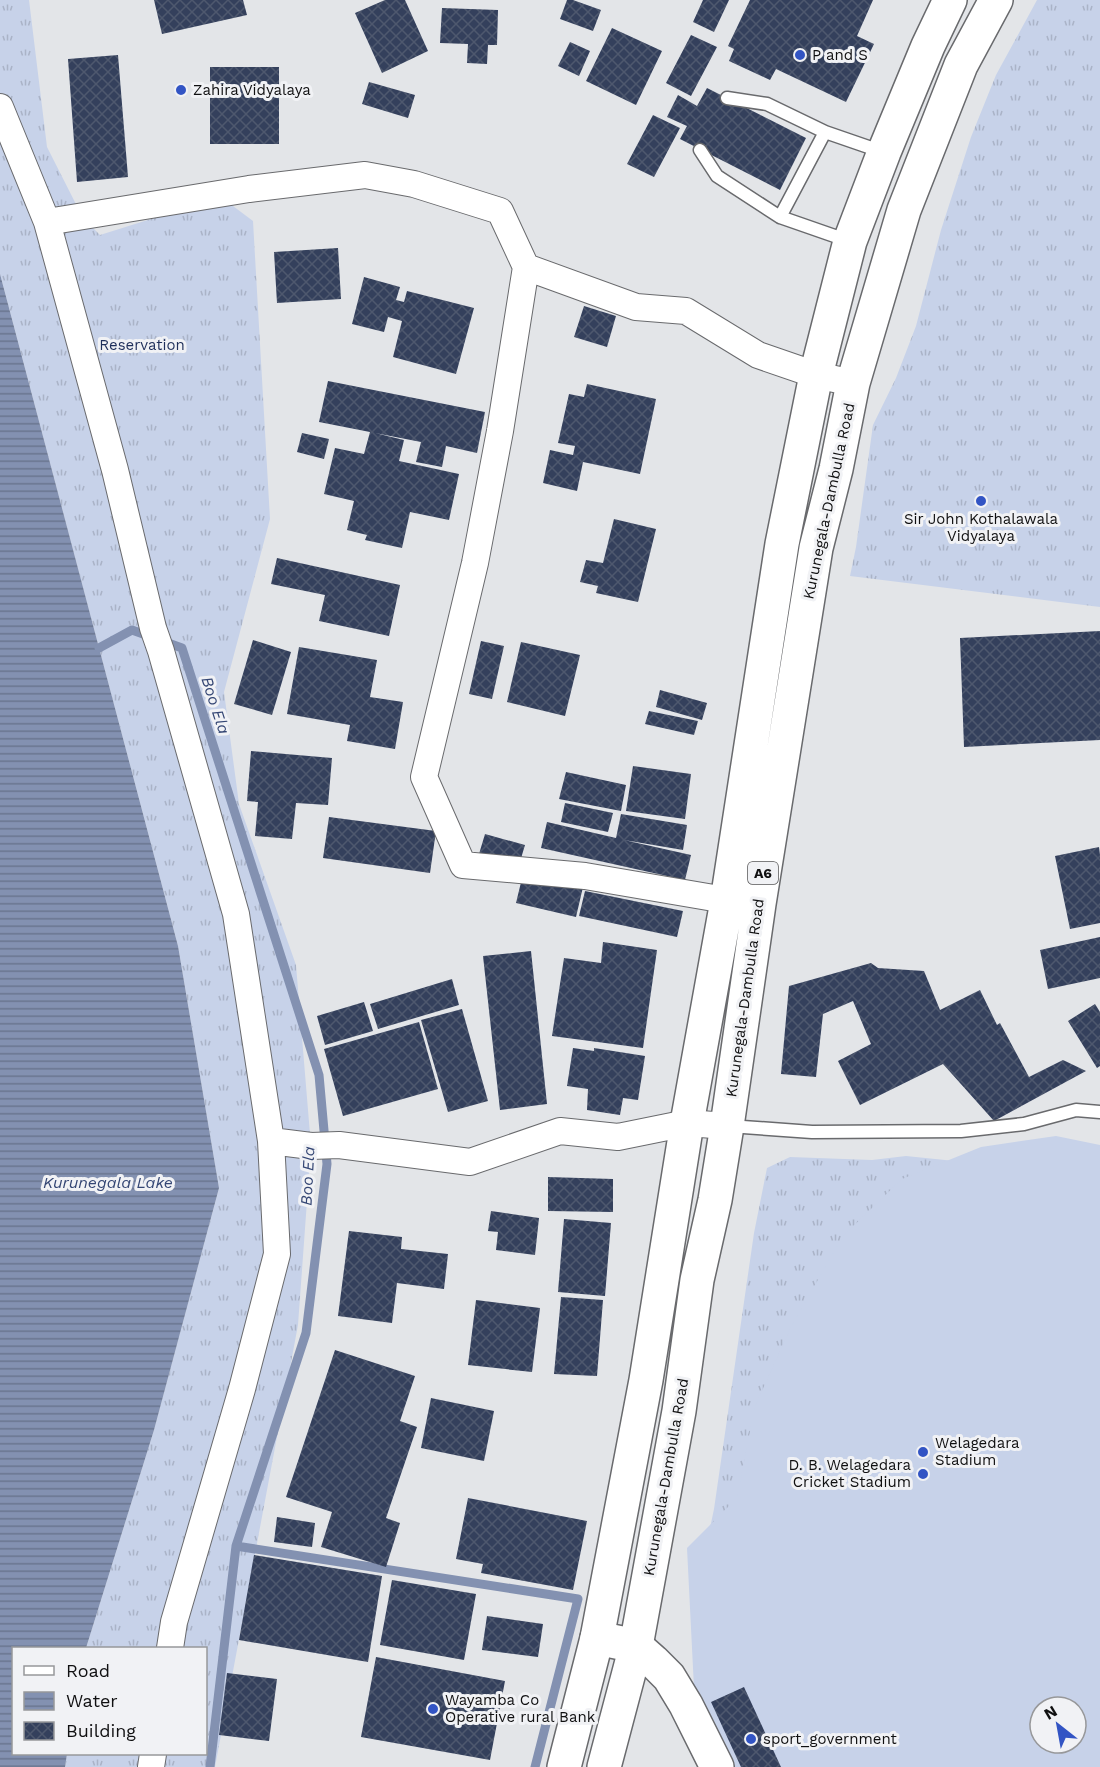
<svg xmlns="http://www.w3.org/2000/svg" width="1100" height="1767" font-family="'Work Sans',sans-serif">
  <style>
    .grass { fill: url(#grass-tufts) }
    .pitch { fill: #c7d2e9; fill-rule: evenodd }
    .water { fill: url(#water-rules) }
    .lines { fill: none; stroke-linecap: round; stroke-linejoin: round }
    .stream { stroke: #8391b1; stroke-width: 9 }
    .building { fill: url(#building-cross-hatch) }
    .lane-casing { stroke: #696a6d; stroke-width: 15 }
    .street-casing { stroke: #696a6d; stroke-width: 28 }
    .secondary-casing { stroke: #696a6d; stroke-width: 36 }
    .highway-casing { stroke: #696a6d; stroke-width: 36 }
    .lane { stroke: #fff; stroke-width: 12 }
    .street { stroke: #fff; stroke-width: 26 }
    .secondary { stroke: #fff; stroke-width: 33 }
    .highway { stroke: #fff; stroke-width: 33 }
    .poi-dot { fill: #3254c4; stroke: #f1f2f5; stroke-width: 2 }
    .labels { text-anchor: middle; stroke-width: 6; stroke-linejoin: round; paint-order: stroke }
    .shield { fill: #f1f2f5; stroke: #545455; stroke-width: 1.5 }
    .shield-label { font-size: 14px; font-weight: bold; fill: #101011 }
    .poi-label { font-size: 15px; fill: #101011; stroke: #f1f2f5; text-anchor: start }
    .park-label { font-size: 15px; fill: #1f2f5a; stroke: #f1f2f5 }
    .street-label { font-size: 15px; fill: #101011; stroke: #f1f2f5 }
    .water-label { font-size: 16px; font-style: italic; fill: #344674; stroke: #f1f2f5 }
  </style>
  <defs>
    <pattern id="grass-tufts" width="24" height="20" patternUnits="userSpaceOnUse" patternTransform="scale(1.5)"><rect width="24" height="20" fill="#c7d2e9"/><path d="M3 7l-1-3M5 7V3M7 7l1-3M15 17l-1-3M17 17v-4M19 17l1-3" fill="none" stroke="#aab3c7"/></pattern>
    <pattern id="water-rules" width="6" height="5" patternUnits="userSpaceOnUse" patternTransform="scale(1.5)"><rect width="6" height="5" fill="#8391b1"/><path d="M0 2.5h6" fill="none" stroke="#6a758f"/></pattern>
    <pattern id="building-cross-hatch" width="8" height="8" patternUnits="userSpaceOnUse" patternTransform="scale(1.5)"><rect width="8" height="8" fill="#34405c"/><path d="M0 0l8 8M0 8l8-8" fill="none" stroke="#4e586e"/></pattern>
  </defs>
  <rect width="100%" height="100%" fill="#e3e5e8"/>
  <path class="grass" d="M0,0H29L47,147L83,218L100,235L221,197L253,221L270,519L224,692L239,804L296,965L311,1146L298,1325L215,1767H65L67,1754H206V1648H86L154,1430L219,1188L178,946L0,274Z
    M1037,0H1100V607L850,576L856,547L873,425L896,378L916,326L941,230L971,137L996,75Z
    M906,1156L1041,1170L741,1501L695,1599L714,1509L754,1233L767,1168L790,1157L872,1160Z"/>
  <path class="pitch" d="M1056,1136L1100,1145V1767H725L694,1688L687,1548L737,1498L755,1406L791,1327L843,1236L902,1179L981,1147ZM1040,1707H1076V1743H1040Z"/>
  <path class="water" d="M0,274L178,946L219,1188L154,1430L86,1648H14V1754H67L65,1767H0Z"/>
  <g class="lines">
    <path class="stream" d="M99,648L132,630L182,648L319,1075L327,1164L306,1333L236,1546L210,1767
      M236,1546L578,1599L535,1767"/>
  </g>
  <path class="building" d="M154,0H243L247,15L162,34Z
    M385,0H405L428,51L382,73L355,13Z
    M567,0H573L601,10L593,31L560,19Z
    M703,0H729L714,32L693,22Z
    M750,0H873L857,36L874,44L846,102L776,69L770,80L729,61L734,49L728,46Z
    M442,8L498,10L497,45H488L487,64L467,63L468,44L440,43Z
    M612,28L662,51L636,105L586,81Z
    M691,35L717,47L691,96L666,83Z
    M570,42L590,51L579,76L558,66Z
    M118,55L128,177L77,182L68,59Z
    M210,67H279V144H210Z
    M369,82L415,95L408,118L362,104Z
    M707,88L806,138L780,190L680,139L687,126L667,117L678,95L697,106Z
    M653,115L680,128L654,177L627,164Z
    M338,248L341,299L277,303L274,252Z
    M364,277L400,287L396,300L404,302L407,291L474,308L456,374L393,357L402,321L388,317L384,332L352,324Z
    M584,306L616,316L607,347L574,337Z
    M328,381L485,412L477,453L446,446L442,467L416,462L421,442L375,433L404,440L399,461L459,474L449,520L410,512L402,548L365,540L367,535L347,530L354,501L324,494L335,448L364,454L370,432L319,422Z
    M587,384L656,399L640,474L583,462L577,491L543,483L550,450L573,455L575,446L558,443L569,394L584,397Z
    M302,433L329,439L324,459L297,452Z
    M614,519L656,529L638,602L596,593L598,586L580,582L586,560L603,563Z
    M277,558L400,585L389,636L319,621L325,595L271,584Z
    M1100,631V740L964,747L960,638Z
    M253,640L291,652L272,715L234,704Z
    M481,641L504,646L492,699L469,694Z
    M521,642L580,655L565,716L507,702Z
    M299,647L377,660L370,697L403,702L395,749L347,741L350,725L287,714Z
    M660,690L707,703L702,720L656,707Z
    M649,711L698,721L694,735L645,724Z
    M251,751L332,758L328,805L296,803L292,839L255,836L258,802L247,801Z
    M633,766L691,774L685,819L626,811Z
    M566,772L626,785L621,811L559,799Z
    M565,803L613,813L608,832L561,822Z
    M621,814L687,825L683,850L624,840L691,855L685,880L541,848L547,822L616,838Z
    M329,817L436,831L430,873L323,858Z
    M485,834L525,845L519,865L479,854Z
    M1099,847L1100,855V923L1070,929L1055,856Z
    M523,874L583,887L576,917L516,903Z
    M585,891L683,911L677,937L579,916Z
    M1100,937V978L1048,989L1040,950Z
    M603,942L657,950L643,1048L552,1036L564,958L601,963Z
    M531,951L547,1104L500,1110L483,956Z
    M871,963L878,968L924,971L940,1010L980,990L997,1025L1000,1023L1029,1077L1063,1060L1086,1071L994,1121L943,1064L860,1105L838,1061L871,1044L853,1001L823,1014L816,1077L781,1074L789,986Z
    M452,979L459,1005L378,1029L370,1004Z
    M364,1002L373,1031L325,1045L317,1016Z
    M1095,1004L1100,1012V1066L1097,1068L1068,1021Z
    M462,1009L488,1101L448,1112L421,1020Z
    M419,1022L438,1089L343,1116L324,1049Z
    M573,1048L594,1051V1048L645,1056L638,1100L623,1098L620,1115L587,1110L588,1089L567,1086Z
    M548,1177L613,1179V1212L548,1211Z
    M491,1211L539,1218L535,1255L496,1250L498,1232L488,1231Z
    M564,1219L611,1223L605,1296L558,1292Z
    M349,1231L402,1237L401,1249L448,1254L444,1289L397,1283L392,1323L338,1316Z
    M561,1297L603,1300L597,1376L554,1374Z
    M476,1300L540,1308L532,1372L468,1365Z
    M335,1350L415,1376L400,1421L417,1427L386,1518L400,1523L386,1567L321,1547L332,1512L286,1497Z
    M431,1398L494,1411L484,1461L421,1448Z
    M468,1498L587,1521L573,1590L481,1573L483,1564L456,1559Z
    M277,1517L315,1523L312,1547L274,1542Z
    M254,1555L382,1576L368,1662L239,1640Z
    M392,1580L476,1594L464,1660L380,1645Z
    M487,1616L543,1624L538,1657L482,1650Z
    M376,1657L505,1681L490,1760L361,1737Z
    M227,1673L277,1679L269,1741L219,1735Z
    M744,1687L781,1767H741L711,1702Z"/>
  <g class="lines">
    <defs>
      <path id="lane" d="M727,98L767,104L825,132L883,152
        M700,150L717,176L780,217L849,241
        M780,217L825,132
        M729,1126L812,1132L961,1131L1024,1124L1076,1110L1100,1112"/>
      <path id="street" d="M0,107L47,222L115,470L153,628L161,651L236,914L271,1141L277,1254L242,1389L174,1622L170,1648
        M47,222L249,189L365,175L414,184L500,211L526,267L636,307L686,311L758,355L816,375L853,383
        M526,267L500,431L475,563L424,777L463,865L585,876L743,903
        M271,1141L311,1146L339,1145L470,1162L560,1131L618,1137L687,1123L727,1126
        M151,1767L153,1754"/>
      <path id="secondary" d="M597,1638L636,1646L653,1661L669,1677L686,1705L717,1767"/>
      <path id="highway" d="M564,1767L597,1638L646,1380L687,1123L727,901L782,544L816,375L850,241L884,152L928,46L950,0
        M604,1767L636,1646L679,1411L697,1280L715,1200L727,1126L759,904L816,548L836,469L853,383L904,210L961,65L996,0"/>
    </defs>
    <use href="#lane" class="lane-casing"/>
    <use href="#street" class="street-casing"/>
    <use href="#secondary" class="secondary-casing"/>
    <use href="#highway" class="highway-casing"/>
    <use href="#lane" class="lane"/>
    <use href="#street" class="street"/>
    <use href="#secondary" class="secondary"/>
    <use href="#highway" class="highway"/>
  </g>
  <g class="poi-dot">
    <circle cx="800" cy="55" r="6"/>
    <circle cx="181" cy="90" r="6"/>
    <circle cx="981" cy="501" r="6"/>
    <circle cx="923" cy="1452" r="6"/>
    <circle cx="923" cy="1474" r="6"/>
    <circle cx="433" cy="1709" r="6"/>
    <circle cx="751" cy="1739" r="6"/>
  </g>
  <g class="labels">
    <rect class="shield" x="748" y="862" width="30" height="22" rx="4.5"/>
    <g class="shield-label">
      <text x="763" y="878">A6</text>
    </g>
    <g class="poi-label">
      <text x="812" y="60">P and S</text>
      <text x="193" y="95">Zahira Vidyalaya</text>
      <text x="981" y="524" text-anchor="middle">Sir John Kothalawala<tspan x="981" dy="17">Vidyalaya</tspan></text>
      <text x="935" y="1448">Welagedara<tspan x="935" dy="17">Stadium</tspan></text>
      <text x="911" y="1470" text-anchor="end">D. B. Welagedara<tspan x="911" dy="17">Cricket Stadium</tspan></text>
      <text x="445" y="1705">Wayamba Co<tspan x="445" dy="17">Operative rural Bank</tspan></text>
      <text x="763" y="1744">sport_government</text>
    </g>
    <g class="park-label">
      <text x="142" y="350">Reservation</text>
    </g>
    <g class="street-label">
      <text transform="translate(829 501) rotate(-78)" y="5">Kurunegala-Dambulla Road</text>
      <text transform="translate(745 998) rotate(-82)" y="5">Kurunegala-Dambulla Road</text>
      <text transform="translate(666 1477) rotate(-80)" y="5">Kurunegala-Dambulla Road</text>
    </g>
    <g class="water-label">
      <text transform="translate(216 705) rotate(72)" y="6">Boo Ela</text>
      <text transform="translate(307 1176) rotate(-87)" y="6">Boo Ela</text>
      <text x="108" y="1188">Kurunegala Lake</text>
    </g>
  </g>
  <rect x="12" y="1647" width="195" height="108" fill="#f1f2f5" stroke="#97989a" stroke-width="1.5"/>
  <rect x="24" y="1666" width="30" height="9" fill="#ffffff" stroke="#97989a" stroke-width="1.5"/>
  <text x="66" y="1677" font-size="18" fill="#101011">Road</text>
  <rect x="24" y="1692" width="30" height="18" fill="url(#water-rules)" stroke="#97989a" stroke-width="1.5"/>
  <text x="66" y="1707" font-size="18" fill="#101011">Water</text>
  <rect x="24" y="1722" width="30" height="18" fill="url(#building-cross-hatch)" stroke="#97989a" stroke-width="1.5"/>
  <text x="66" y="1737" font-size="18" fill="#101011">Building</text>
  <g transform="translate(1058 1725) rotate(329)"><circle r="28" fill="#f1f2f5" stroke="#97989a" stroke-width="1.5"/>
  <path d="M0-4.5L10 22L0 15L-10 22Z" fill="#3254c4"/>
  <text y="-9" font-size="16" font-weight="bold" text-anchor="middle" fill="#101011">N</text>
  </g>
</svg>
